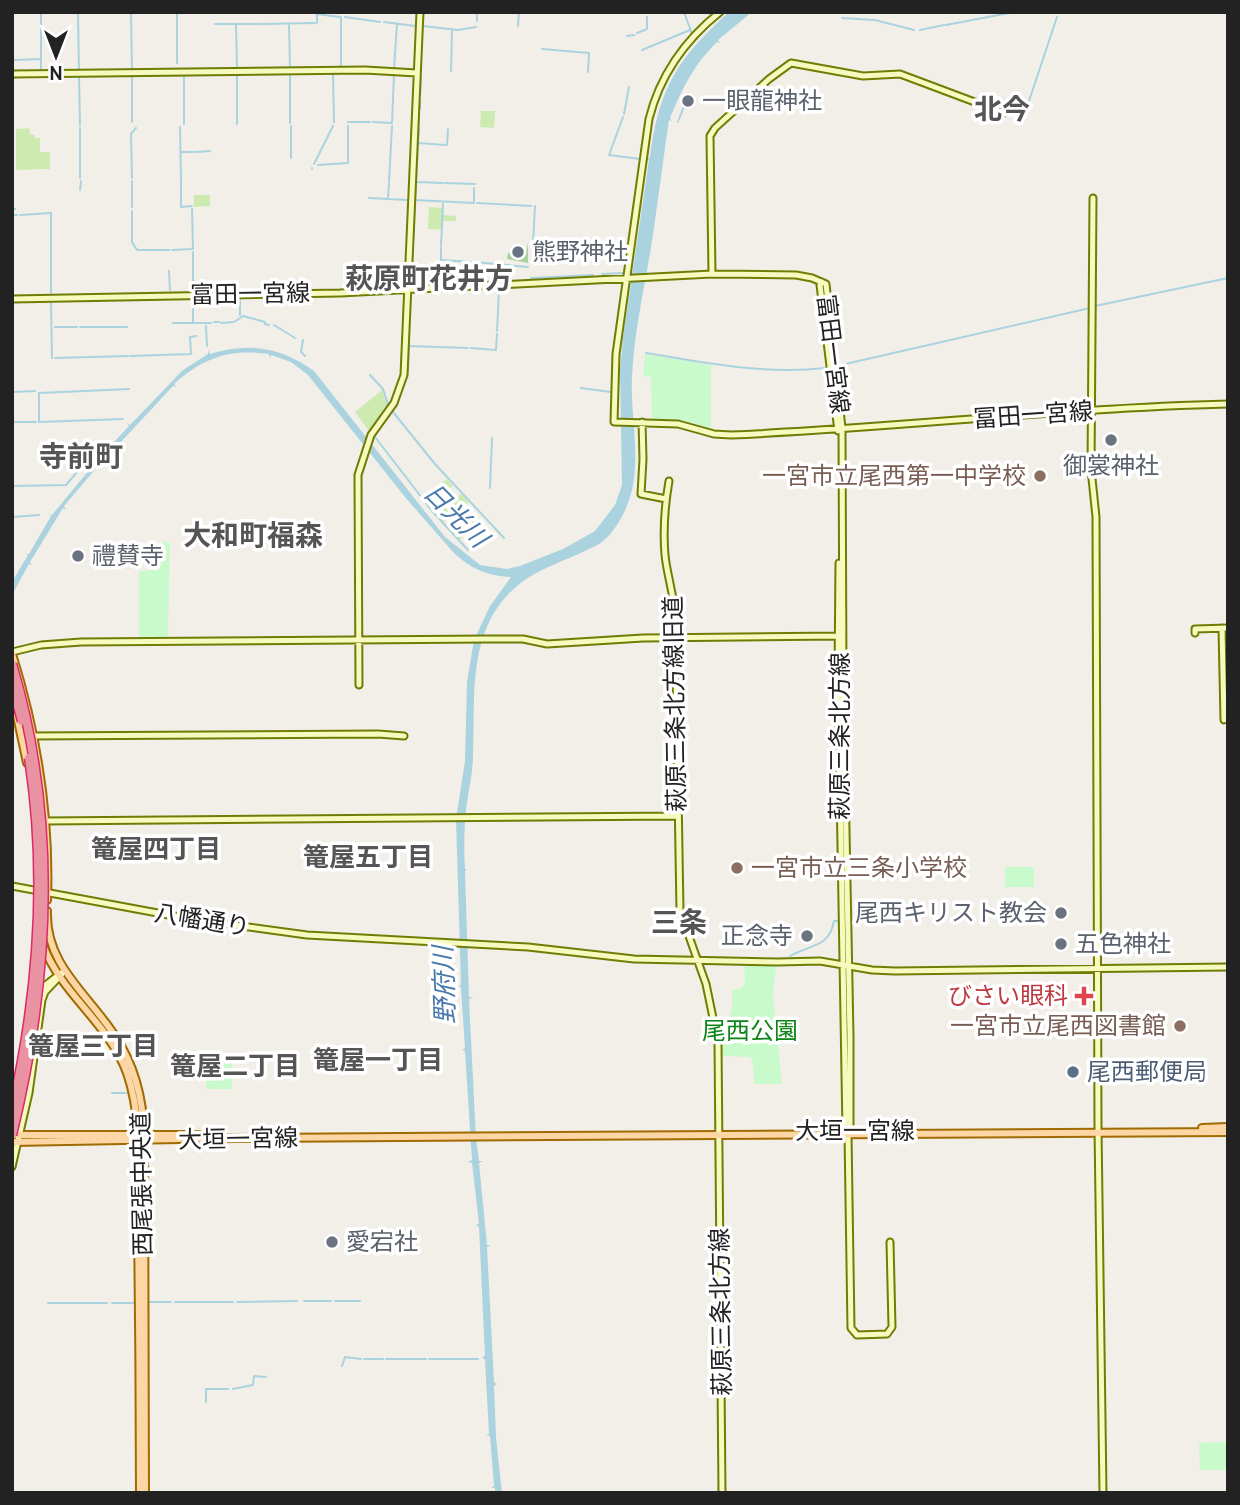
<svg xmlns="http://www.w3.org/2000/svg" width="1240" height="1505" font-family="Cabin,'Noto Sans JP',sans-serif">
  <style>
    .grass { fill: #cdebb0 }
    .forest { fill: #add19e }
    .park { fill: #c8facc }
    .water { fill: #aad3df }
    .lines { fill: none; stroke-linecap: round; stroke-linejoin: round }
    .stream { stroke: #aad3df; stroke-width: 2 }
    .secondary-casing { stroke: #707d05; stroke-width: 9 }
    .primary-casing { stroke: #a06b00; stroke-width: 10 }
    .secondary { stroke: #f7fabf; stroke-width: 5 }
    .primary { stroke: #fcd6a4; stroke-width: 6 }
    .highway-bridge-casing { stroke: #dc2a67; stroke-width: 11; stroke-linecap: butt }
    .highway-bridge { stroke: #e892a2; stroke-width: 8 }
    .worship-dot { fill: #6b7280; stroke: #fff; stroke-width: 2.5 }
    .education-dot { fill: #8d6e63; stroke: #fff; stroke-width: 2.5 }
    .health-dot { fill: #e0444e; stroke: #fff; stroke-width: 2.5 }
    .service-dot { fill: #5c6f8a; stroke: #fff; stroke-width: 2.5 }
    .labels { text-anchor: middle; stroke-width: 7; stroke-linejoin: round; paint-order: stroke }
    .worship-label { font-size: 24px; fill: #5b616d; stroke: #fff; text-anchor: start }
    .street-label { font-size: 24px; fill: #222; stroke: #fff }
    .education-label { font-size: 24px; fill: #785e54; stroke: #fff; text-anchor: end }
    .health-label { font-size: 24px; fill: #be3a42; stroke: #fff; text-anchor: end }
    .park-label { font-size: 24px; fill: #0c8416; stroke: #fff }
    .service-label { font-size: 24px; fill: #4e5e75; stroke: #fff; text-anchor: start }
    .water-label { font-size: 26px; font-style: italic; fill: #4a7aab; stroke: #fff }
    .neighbourhood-label { font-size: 26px; font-weight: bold; fill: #555; stroke: #fff }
    .quarter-label { font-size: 28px; font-weight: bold; fill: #555; stroke: #fff }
  </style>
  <rect width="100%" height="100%" fill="#f2efe9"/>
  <path class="grass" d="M481,111H495L494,128L480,127Z
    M29,128L30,134L35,135V138H40V152H50V169L16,170V129Z
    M194,195H210V206L194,207Z
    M429,207L443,208V215L456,216V221H443L442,230L428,229Z
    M382,390L388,405L369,431L355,412Z
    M447,479L453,486L429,505L423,498Z
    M461,494L469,502L443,522L435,513Z
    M471,510L482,523L459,540L449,528Z"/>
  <path class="forest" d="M528,243V263L507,259L508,253L526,252Z"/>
  <path class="park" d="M645,354L711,365V429L687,421L652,419L651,377L643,376Z
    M163,541L170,543L168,635L167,637H139V571L159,570Z
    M1005,867H1034V887H1005Z
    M744,964L776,966L773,995L782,1084H754L753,1062L750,1057L722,1056L720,1027C734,1018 733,1005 732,990L742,988L745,981Z
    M206,1054H232V1089H206Z
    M1228,1442V1470H1200L1199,1443Z"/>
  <path class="water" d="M729,12H752L718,40L720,43L717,42C694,64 682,89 670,118L672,121L669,120C663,161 658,201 652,241C645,286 634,331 632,377C630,419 643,463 628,503C624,515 612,535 602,542C597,546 588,549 583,552C561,562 536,570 517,586C465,630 476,699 473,759C472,780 466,801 465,822C464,838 464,854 465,869L467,870L465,871L469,997H473L469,999L476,1139L479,1161H483L479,1163L487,1245H491L487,1247L494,1382L497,1384L494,1386L496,1437L502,1493H495V1488H491L494,1486L490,1436L486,1435L489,1434L485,1360L482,1357L485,1356L479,1227L476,1225L479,1224L472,1163L468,1162L472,1160L465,1051L462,1050L465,1048L461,988L459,985H461L456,819L465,761L467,682L474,640L490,606L511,577C488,576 470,569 453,552L405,497L308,375L291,362L271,355L270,358L269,354C229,349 205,357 174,384L176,387L173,386L106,458L108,461L104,459L64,506L66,510L63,508L30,562L32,565L29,564L12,595V582L28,555L26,554H29L51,516L49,514L52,515L99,458L97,455L101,456L129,426L127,423L130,425L183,370L208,354V350L210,354C249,342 281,347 314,371L445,537L480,565L507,569L520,566L563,549L595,531L615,505L622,485L620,371L623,337L647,174L649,160L646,158H650C659,88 677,59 729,12Z"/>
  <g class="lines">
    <path class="stream" d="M78,12L79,71
      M131,12L132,71
      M177,12V63
      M684,12L692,34
      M477,15V21
      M345,17L380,22
      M842,18L874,20
      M875,20L914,30
      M384,22L415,26
      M317,23V14L340,17
      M215,24H262
      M264,24L315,23
      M236,25L237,68
      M289,25L290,68
      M946,25L1009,13
      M423,26L458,30L476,27
      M518,26L519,12
      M920,30L944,25
      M637,33L647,29V17
      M627,36L634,35
      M542,49L589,53L588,72
      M642,50L690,30
      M41,59V70
      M12,60H13
      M15,60L41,59V12
      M341,68V17
      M394,69L397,24
      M451,71L452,30
      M333,73L334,122
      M290,74V123
      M184,75V124
      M237,75V124
      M132,76V122
      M79,77L80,125
      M420,97L421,76
      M420,109V100
      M1025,113L1057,17
      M624,114L629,87
      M623,117L609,155L640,159
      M679,119L686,101
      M348,122H370
      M373,122L392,123L394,74
      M678,122V121
      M419,124V113
      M291,126V158
      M180,127L181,178
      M80,128V178
      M419,143L445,145
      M447,145L448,129
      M181,152H194
      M196,152L210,151
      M314,164L333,126
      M318,165L348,163V126
      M312,168V169
      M132,178L131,134L136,128
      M181,180V207L192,206
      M132,181V207
      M389,182L392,126
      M416,182L419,128
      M417,182L443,183
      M445,183L475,184
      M416,186L415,200L474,203
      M80,190L81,181
      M369,198L408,200
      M388,198L389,184
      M474,202V188
      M477,203L531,206
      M12,209H15
      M132,211V242L137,250H169
      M12,215H17
      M20,215L51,213V293
      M413,242L415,204
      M533,244L535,206
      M441,246L443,204
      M441,248V260L472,262
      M172,250L193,249L192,209
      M193,252V290
      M474,262L528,267
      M169,271L170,290
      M602,274L623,273
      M531,278L593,275
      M499,280L500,264
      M193,299V322
      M240,299V315
      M51,302L52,358
      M1095,306L1228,278
      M214,322H219
      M173,323H211
      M221,323L234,322L243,316L265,322V324L269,325
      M274,325L295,338
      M206,326L207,346
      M55,327H77
      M80,327H127
      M497,331L499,289
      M303,340L301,352L305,356
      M409,346L468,348
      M471,348L496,350L497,334
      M646,353C706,363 765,375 825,368
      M130,356L191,354L190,337L196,336
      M55,358L128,356
      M841,365L1090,308
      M408,372L409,336
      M370,375L383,389L388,404
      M581,388L611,392
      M12,392L35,391
      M393,412L435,464L504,538
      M123,419L39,422V393L129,389
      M12,422H36
      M375,437L432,511L468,550
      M94,452H95
      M12,486L66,485L93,453
      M490,488L492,438
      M12,517L39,515
      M790,956C811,944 829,948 834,921H838
      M112,1093H126
      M304,1301H331
      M335,1301H360
      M149,1302H171
      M175,1302H233
      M237,1302L297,1301
      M48,1303H107
      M112,1303H134
      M364,1359H383
      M386,1359H426
      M429,1359H478
      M342,1366L345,1357L361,1359
      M233,1389L253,1385L254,1376L266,1377
      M206,1402V1389H228"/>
    <defs>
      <path id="secondary" d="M720,12C685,40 660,75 649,119L616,354L614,422L678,424L714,434L731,435C897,428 1062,408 1228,404
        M12,74L365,70L417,73
        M1093,198L1091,469L1096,517L1098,1128L1103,1493
        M712,274L710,136L715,128L769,79L791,63L863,76L900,74L1004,113
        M822,282L820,285L838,431
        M12,299L340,293L712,274L796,275L812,278L826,284L842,428L843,676L850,1036V1130L848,1134L851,1328L857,1335L887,1334L892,1327L890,1242
        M642,422L643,459L641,494L666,499
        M669,481C665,504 663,531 665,555C667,575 674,595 675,616L680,911L706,984L718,1042L722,1493
        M839,563L838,675L846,1131L848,1134
        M1222,628L1224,720
        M1195,633V629L1228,628
        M12,652L41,645L81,642L488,639H523L547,644L643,638L840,636
        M359,685L358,475L371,435L394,403L404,375L420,12
        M29,736L378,734L404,736
        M44,821L678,816
        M12,886L190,919L307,935L528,947L634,959L778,962L820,961L872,970L895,971L1228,967
        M40,995L43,987L61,973
        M12,1167L29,1093L42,1000L45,992L62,974"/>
      <path id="primary" d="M12,654C37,734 50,816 47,900
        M17,716L27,763
        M47,911C45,965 88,994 115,1036C135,1066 143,1099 144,1134L145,1493
        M43,945C61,994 109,1023 127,1073C143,1119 138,1173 138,1221C139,1312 140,1402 140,1493
        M1202,1128L1228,1127
        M12,1135H218
        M12,1142L235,1138L1228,1132"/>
    </defs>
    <use href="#secondary" class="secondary-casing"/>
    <use href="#primary" class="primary-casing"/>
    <use href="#secondary" class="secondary"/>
    <use href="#primary" class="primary"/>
    <defs>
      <path id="highway-bridge" d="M12,664C58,818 50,980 12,1135
        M12,684L22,721
        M12,1110C38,995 47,875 29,758"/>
    </defs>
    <use href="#highway-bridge" class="highway-bridge-casing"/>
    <use href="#highway-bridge" class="highway-bridge"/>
  </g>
  <g class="worship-dot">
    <circle cx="688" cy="101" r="7"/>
    <circle cx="518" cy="252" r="7"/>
    <circle cx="1111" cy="440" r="7"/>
    <circle cx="78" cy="556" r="7"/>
    <circle cx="1061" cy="913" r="7"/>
    <circle cx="807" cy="936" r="7"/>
    <circle cx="1061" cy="944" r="7"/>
    <circle cx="332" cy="1242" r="7"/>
  </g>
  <g class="education-dot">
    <circle cx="1040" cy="476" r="7"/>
    <circle cx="737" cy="868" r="7"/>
    <circle cx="1180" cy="1026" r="7"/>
  </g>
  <path class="health-dot" d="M1080.5 985.5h7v7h7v7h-7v7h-7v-7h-7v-7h7z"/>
  <circle class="service-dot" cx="1073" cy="1072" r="7"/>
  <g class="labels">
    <g class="worship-label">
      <text x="702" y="109">一眼龍神社</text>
      <text x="532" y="260">熊野神社</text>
      <text x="1111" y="474" text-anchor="middle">御裳神社</text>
      <text x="92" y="564">禮賛寺</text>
      <text x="1047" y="921" text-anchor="end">尾西キリスト教会</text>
      <text x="793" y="944" text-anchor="end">正念寺</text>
      <text x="1075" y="952">五色神社</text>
      <text x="346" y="1250">愛宕社</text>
    </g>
    <g class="street-label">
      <text transform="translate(250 294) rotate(-1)" y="8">富田一宮線</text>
      <text transform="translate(833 354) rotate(83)" y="8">富田一宮線</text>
      <text transform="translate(1033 415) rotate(-4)" y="8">冨田一宮線</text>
      <text transform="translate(675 704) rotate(-91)" y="8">萩原三条北方線旧道</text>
      <text transform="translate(840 736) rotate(-90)" y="8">萩原三条北方線</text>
      <text transform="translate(202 920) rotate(9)" y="8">八幡通り</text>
      <text x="855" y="1139">大垣一宮線</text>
      <text transform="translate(238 1139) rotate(-1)" y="8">大垣一宮線</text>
      <text transform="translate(142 1184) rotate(-91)" y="8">西尾張中央道</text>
      <text transform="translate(721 1312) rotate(-91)" y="8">萩原三条北方線</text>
    </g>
    <g class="education-label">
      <text x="1026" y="484">一宮市立尾西第一中学校</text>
      <text x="751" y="876" text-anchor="start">一宮市立三条小学校</text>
      <text x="1166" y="1034">一宮市立尾西図書館</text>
    </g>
    <g class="health-label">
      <text x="1068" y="1004">びさい眼科</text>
    </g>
    <g class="park-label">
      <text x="750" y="1039">尾西公園</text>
    </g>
    <g class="service-label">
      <text x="1087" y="1080">尾西郵便局</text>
    </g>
    <g class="water-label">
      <text transform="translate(456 515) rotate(45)" y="9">日光川</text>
      <text transform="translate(444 985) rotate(-92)" y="9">野府川</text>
    </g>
    <g class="neighbourhood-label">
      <text x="156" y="858">篭屋四丁目</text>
      <text x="368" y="866">篭屋五丁目</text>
      <text x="93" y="1055">篭屋三丁目</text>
      <text x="378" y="1069">篭屋一丁目</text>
      <text x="235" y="1075">篭屋二丁目</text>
    </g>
    <g class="quarter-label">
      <text x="1002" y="119">北今</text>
      <text x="429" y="288">萩原町花井方</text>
      <text x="81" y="466">寺前町</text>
      <text x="253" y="545">大和町福森</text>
      <text x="679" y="932">三条</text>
    </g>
  </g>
  <rect width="1240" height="1505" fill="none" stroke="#222222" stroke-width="28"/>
  <g transform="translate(56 56) rotate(180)" stroke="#ffffff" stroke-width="5" paint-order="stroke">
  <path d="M0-5L12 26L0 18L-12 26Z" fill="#222222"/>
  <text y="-10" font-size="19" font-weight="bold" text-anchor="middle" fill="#222222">N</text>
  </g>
</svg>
